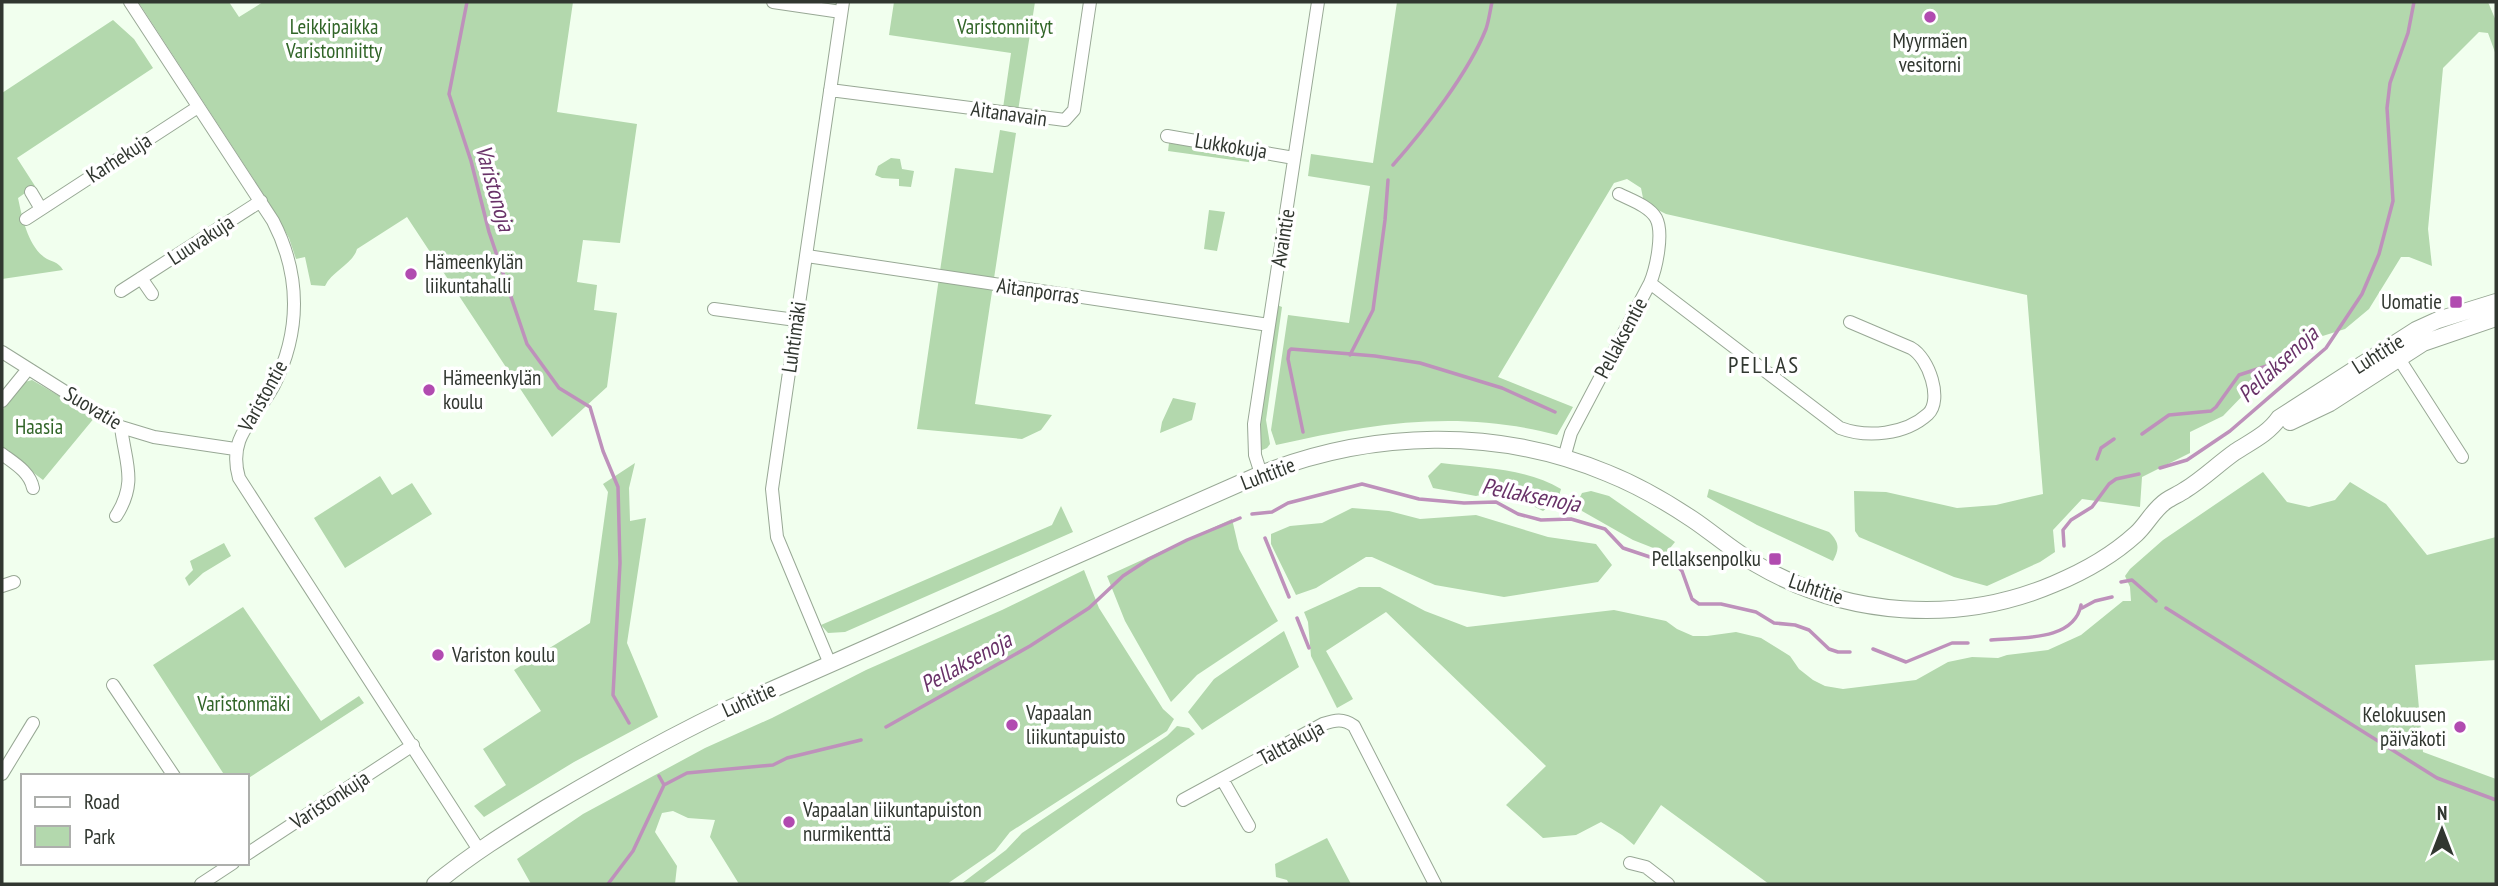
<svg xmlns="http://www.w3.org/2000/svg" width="2498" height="886" font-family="'PT Sans Narrow',sans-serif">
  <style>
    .green { fill: #b3d8ad }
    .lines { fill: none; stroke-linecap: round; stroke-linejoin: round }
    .stream { stroke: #be91bb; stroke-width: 3.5 }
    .street-casing { stroke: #98a895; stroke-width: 14 }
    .secondary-casing { stroke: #98a895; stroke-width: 18 }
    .street { stroke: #fff; stroke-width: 12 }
    .secondary { stroke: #fff; stroke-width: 16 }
    .poi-dot { fill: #b14bb0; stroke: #fff; stroke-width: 2.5 }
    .labels { text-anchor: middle; stroke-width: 7; stroke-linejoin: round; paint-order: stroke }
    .park-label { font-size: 21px; fill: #316528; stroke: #fff }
    .poi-label { font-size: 21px; fill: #313730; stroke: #fff; text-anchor: start }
    .street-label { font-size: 21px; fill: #313730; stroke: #fff }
    .water-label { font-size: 23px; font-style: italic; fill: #693268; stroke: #fff }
    .neighbourhood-label { font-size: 23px; letter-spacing: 2px; fill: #313730; stroke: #fff }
  </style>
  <rect width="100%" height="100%" fill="#f1ffee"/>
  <path class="green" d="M141,2H229L239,17L263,2H573L557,112L637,124L620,243L583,240L577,282L597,285L594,310L617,313L607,387L552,437L407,217L357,249C353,264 332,271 325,286L311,285L305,257L296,259L289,238L266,198L139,3Z
    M894,2H1035L1018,111L1003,108L1011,53L889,35Z
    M1397,2H2488L2496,21V55L2488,33L2479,32L2443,68L2428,229L2432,266L2409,257H2401L2369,309L2345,329L2313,339L2301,353L2251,387L2223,416L2190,432V453L2142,477L2140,507L2082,499L2053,530L2055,552L2040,562L1987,586L1954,577L1859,537L1855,531L1854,491L1886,492L1957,508L1996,505L2043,494L2027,295L1666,214L1644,203L1641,188L1627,179L1614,183L1498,377L1573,407L1557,435C1459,409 1373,423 1276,445L1271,430L1288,315L1349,323L1370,186L1308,176L1311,154L1373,163Z
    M113,20L134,39L153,68L17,158L35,186L18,198C22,217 28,245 44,257C51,262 58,261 63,270L2,279V93Z
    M1000,130L1016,133L975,404L1052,415L1041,430L1022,439L917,429L955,168L993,173Z
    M1169,143L1256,157L1255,163L1168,151Z
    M891,158L900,159L902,169L914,171L911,187L899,186V179L882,178L875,175L878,166Z
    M1209,210L1225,212L1217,251L1204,249Z
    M1277,305L1282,307L1266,420L1270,444L1267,448L1260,451L1258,440Z
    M32,380L95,417L43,480L2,449V410L25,382Z
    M1173,398L1196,403L1192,420L1160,433L1162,422Z
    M635,463L629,488L630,521L646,518L627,643L658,717L574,762L484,817L474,806L506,785L483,749L541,711L514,670L590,623L608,492L603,484Z
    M1441,463C1481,468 1526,468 1561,489L1558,499L1543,511L1501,490L1476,496L1433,488L1428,476Z
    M2263,472L2287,502L2309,507L2335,500L2350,482L2386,504L2427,555L2496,537V660L2415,665L2423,752L2496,779V884H1769L1661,805L1634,845L1622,835L1601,822L1576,835L1543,838L1506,805L1546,766L1386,612L1326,651L1353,699L1337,708L1311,656L1308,622L1304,612L1359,587H1380L1425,611L1467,627L1614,610L1666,621L1677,629L1693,636H1707L1736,632L1761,638L1790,656L1799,669L1813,680L1825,686L1843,689L1916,680L1948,662L1972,657L1998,658L2007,655L2048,650L2081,635L2123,601H2131L2130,587L2125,576L2130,569L2163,540Z
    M380,476L392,495L412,483L432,514L345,568L314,518Z
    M1709,489L1829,532C1839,542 1840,548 1833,561L1757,525L1707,497Z
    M1591,491L1609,496L1675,542L1666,553L1633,540L1582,511L1577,503L1582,493Z
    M1061,506L1073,532L845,632L828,633L821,625L1052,525Z
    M1352,508L1389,511L1420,519L1476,515L1548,537L1596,544L1612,565L1598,582L1504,597L1435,585L1372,557H1366L1316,588L1296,595L1271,544V534L1290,526L1322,523Z
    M1232,519L1239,549L1278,621L1197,675L1171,702L1125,621L1107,576Z
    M224,543L231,556L203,573L189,586L185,578L193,570L190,561Z
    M1084,570L1099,608L1163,709L1174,719L1167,731L1010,832L995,851L947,884H739L710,837L715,820L688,818L673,811L662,813L655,832L677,866L675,884H531L517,859L583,814L705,748L772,718L866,670L1002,610Z
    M243,607L321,721L359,696L364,703L247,779V776H225L153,665Z
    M1284,631L1299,667L1202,730L1188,712L1214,679Z
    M1177,726L1189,728L1195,734L982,884H961L1006,850L1022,833L1167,736Z
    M1327,838L1351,884H1289L1287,880L1276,877L1275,864Z"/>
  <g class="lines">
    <path class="stream" d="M467,2L449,94L471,161L489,232L527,344L559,388L590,407L603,451L618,487L620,563L613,695L629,723
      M1393,165C1424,130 1469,72 1486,29C1489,20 1490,11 1492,2
      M1350,355L1373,310L1385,220L1388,180
      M1303,432L1288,359L1289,351L1291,349L1375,356L1420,363L1502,388L1555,412
      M2142,434L2169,415L2211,411L2216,407L2239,375L2288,359L2308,346
      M2097,459L2101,448L2114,439
      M2160,468L2187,460L2230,431L2326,348L2362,294L2379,254L2393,201L2387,108L2390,83L2408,33L2414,2
      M1252,514L1272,512L1288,503L1362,484L1419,499L1464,503L1496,502L1518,514L1541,520L1571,519L1605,529L1623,548L1650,557L1671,559L1682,571L1692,599L1699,604H1721L1756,612L1774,623L1795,625L1809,630L1829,649L1838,652H1850
      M1265,538L1289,597
      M2064,546L2063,530L2071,520L2092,507L2109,484L2116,479L2139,474
      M2121,582L2132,580L2156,601
      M2082,608L2095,601L2112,597
      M2166,608L2437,778L2496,800
      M1297,618L1309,648
      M1991,640C2019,637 2074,642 2081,605
      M1873,649L1906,662L1952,643H1968
      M886,727L1030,646L1089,608L1123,576L1149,559L1187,540L1240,518
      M659,776L664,785
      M664,785L687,773L773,765L787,758L861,740
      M608,884L633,851L664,785"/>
    <defs>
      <path id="street" d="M130,2L273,221C301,275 301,332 273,387C255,420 227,436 239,478L479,850
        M773,2L841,12
        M830,90L1065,120L1074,110L1090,2
        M1167,136L1294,158
        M31,192L41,209
        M26,219L198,107
        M807,256L1269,325
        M141,278L152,294
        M1650,283L1840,428C1867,438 1905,435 1928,414C1943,400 1929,358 1911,348L1850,322
        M121,291L261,201
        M714,309L796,320
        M2394,351L2462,457
        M2,352L121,427L154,437L235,449
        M2,401L28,369
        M2,454C14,463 30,472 33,488
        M1564,458L1571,433L1650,283C1656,269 1664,233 1656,218C1649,206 1631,200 1619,194
        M1261,474L1255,455L1254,424L1318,2
        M116,516C138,482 125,462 121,427
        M2,586L14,582
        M830,664L777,537L772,489L843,2
        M113,685L174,776
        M2,774L33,723
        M1222,779L1249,826
        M1183,800L1323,724C1335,720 1343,718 1354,726L1435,884
        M247,854L413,745
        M1630,863L1646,867L1668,884
        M201,884L233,863"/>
      <path id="secondary" d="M2290,422L2330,403L2423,343L2496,318
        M435,884C470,855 507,832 546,808C605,773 664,740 726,710L1261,474C1372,430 1497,427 1607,473C1637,485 1665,501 1692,519C1713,533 1733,551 1756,564C1846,617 1958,625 2054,584C2083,572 2113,555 2136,534C2147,524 2153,510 2166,501C2172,497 2179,494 2185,490C2203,479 2218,464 2235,452C2250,442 2268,434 2279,418L2416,330L2438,320L2496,302"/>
    </defs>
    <use href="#street" class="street-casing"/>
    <use href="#secondary" class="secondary-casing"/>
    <use href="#street" class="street"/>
    <use href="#secondary" class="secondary"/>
  </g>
  <g class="poi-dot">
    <circle cx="1930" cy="17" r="7"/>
    <circle cx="411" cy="274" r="7"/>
    <rect x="2449" y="295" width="14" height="14" rx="3.5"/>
    <circle cx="429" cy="390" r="7"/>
    <rect x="1768" y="552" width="14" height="14" rx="3.5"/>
    <circle cx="438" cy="655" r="7"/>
    <circle cx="1012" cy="725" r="7"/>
    <circle cx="2460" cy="727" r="7"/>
    <circle cx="789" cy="822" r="7"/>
  </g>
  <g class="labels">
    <g class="park-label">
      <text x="334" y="34">Leikkipaikka<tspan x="334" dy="24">Varistonniitty</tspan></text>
      <text x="1005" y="34">Varistonniityt</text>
      <text x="39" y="434">Haasia</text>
      <text x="244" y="711">Varistonmäki</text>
    </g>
    <g class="poi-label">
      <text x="1930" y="48" text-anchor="middle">Myyrmäen<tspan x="1930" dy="24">vesitorni</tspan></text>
      <text x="425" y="269">Hämeenkylän<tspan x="425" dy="24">liikuntahalli</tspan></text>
      <text x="2442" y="309" text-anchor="end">Uomatie</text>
      <text x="443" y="385">Hämeenkylän<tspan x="443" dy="24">koulu</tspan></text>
      <text x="1761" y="566" text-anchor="end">Pellaksenpolku</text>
      <text x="452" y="662">Variston koulu</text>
      <text x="1026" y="720">Vapaalan<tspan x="1026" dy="24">liikuntapuisto</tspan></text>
      <text x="2446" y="722" text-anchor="end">Kelokuusen<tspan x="2446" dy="24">päiväkoti</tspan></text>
      <text x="803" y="817">Vapaalan liikuntapuiston<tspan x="803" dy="24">nurmikenttä</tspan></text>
    </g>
    <g class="street-label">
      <text transform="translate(1009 114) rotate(8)" y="7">Aitanavain</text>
      <text transform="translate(1231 146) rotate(9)" y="7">Lukkokuja</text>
      <text transform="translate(119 158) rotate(-33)" y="7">Karhekuja</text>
      <text transform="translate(1283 238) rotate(-81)" y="7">Avaintie</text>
      <text transform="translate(201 240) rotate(-33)" y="7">Luuvakuja</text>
      <text transform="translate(1038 291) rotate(8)" y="7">Aitanporras</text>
      <text transform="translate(794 337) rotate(-82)" y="7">Luhtimäki</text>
      <text transform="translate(1621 338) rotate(-62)" y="7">Pellaksentie</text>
      <text transform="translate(2378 354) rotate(-32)" y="7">Luhtitie</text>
      <text transform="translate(263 396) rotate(-61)" y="7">Varistontie</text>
      <text transform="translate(93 408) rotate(31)" y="7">Suovatie</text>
      <text transform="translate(1268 474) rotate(-21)" y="7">Luhtitie</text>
      <text transform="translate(1816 589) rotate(19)" y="7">Luhtitie</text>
      <text transform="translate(749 700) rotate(-24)" y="7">Luhtitie</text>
      <text transform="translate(1291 743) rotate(-28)" y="7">Talttakuja</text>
      <text transform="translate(330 800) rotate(-33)" y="7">Varistonkuja</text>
    </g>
    <g class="water-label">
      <text transform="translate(495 188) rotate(74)" y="8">Varistonoja</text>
      <text transform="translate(2278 364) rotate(-43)" y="8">Pellaksenoja</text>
      <text transform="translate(1531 495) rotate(11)" y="8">Pellaksenoja</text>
      <text transform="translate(966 662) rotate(-29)" y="8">Pellaksenoja</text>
    </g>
    <g class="neighbourhood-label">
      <text x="1764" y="373">PELLAS</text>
    </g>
  </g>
  <rect width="2498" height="886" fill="none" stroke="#313730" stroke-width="7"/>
  <rect x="21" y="774" width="228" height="91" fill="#ffffff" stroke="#adafac" stroke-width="2"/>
  <rect x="35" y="797" width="35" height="10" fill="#ffffff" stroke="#adafac" stroke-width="2"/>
  <text x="84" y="809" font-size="21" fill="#313730">Road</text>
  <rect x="35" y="826" width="35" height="21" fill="#b3d8ad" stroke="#adafac" stroke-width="2"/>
  <text x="84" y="844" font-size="21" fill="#313730">Park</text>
  <g transform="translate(2442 830)" stroke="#ffffff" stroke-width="5" paint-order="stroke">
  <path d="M0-5L12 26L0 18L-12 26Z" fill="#313730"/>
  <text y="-10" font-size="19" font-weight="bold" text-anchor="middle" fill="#313730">N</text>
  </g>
</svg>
